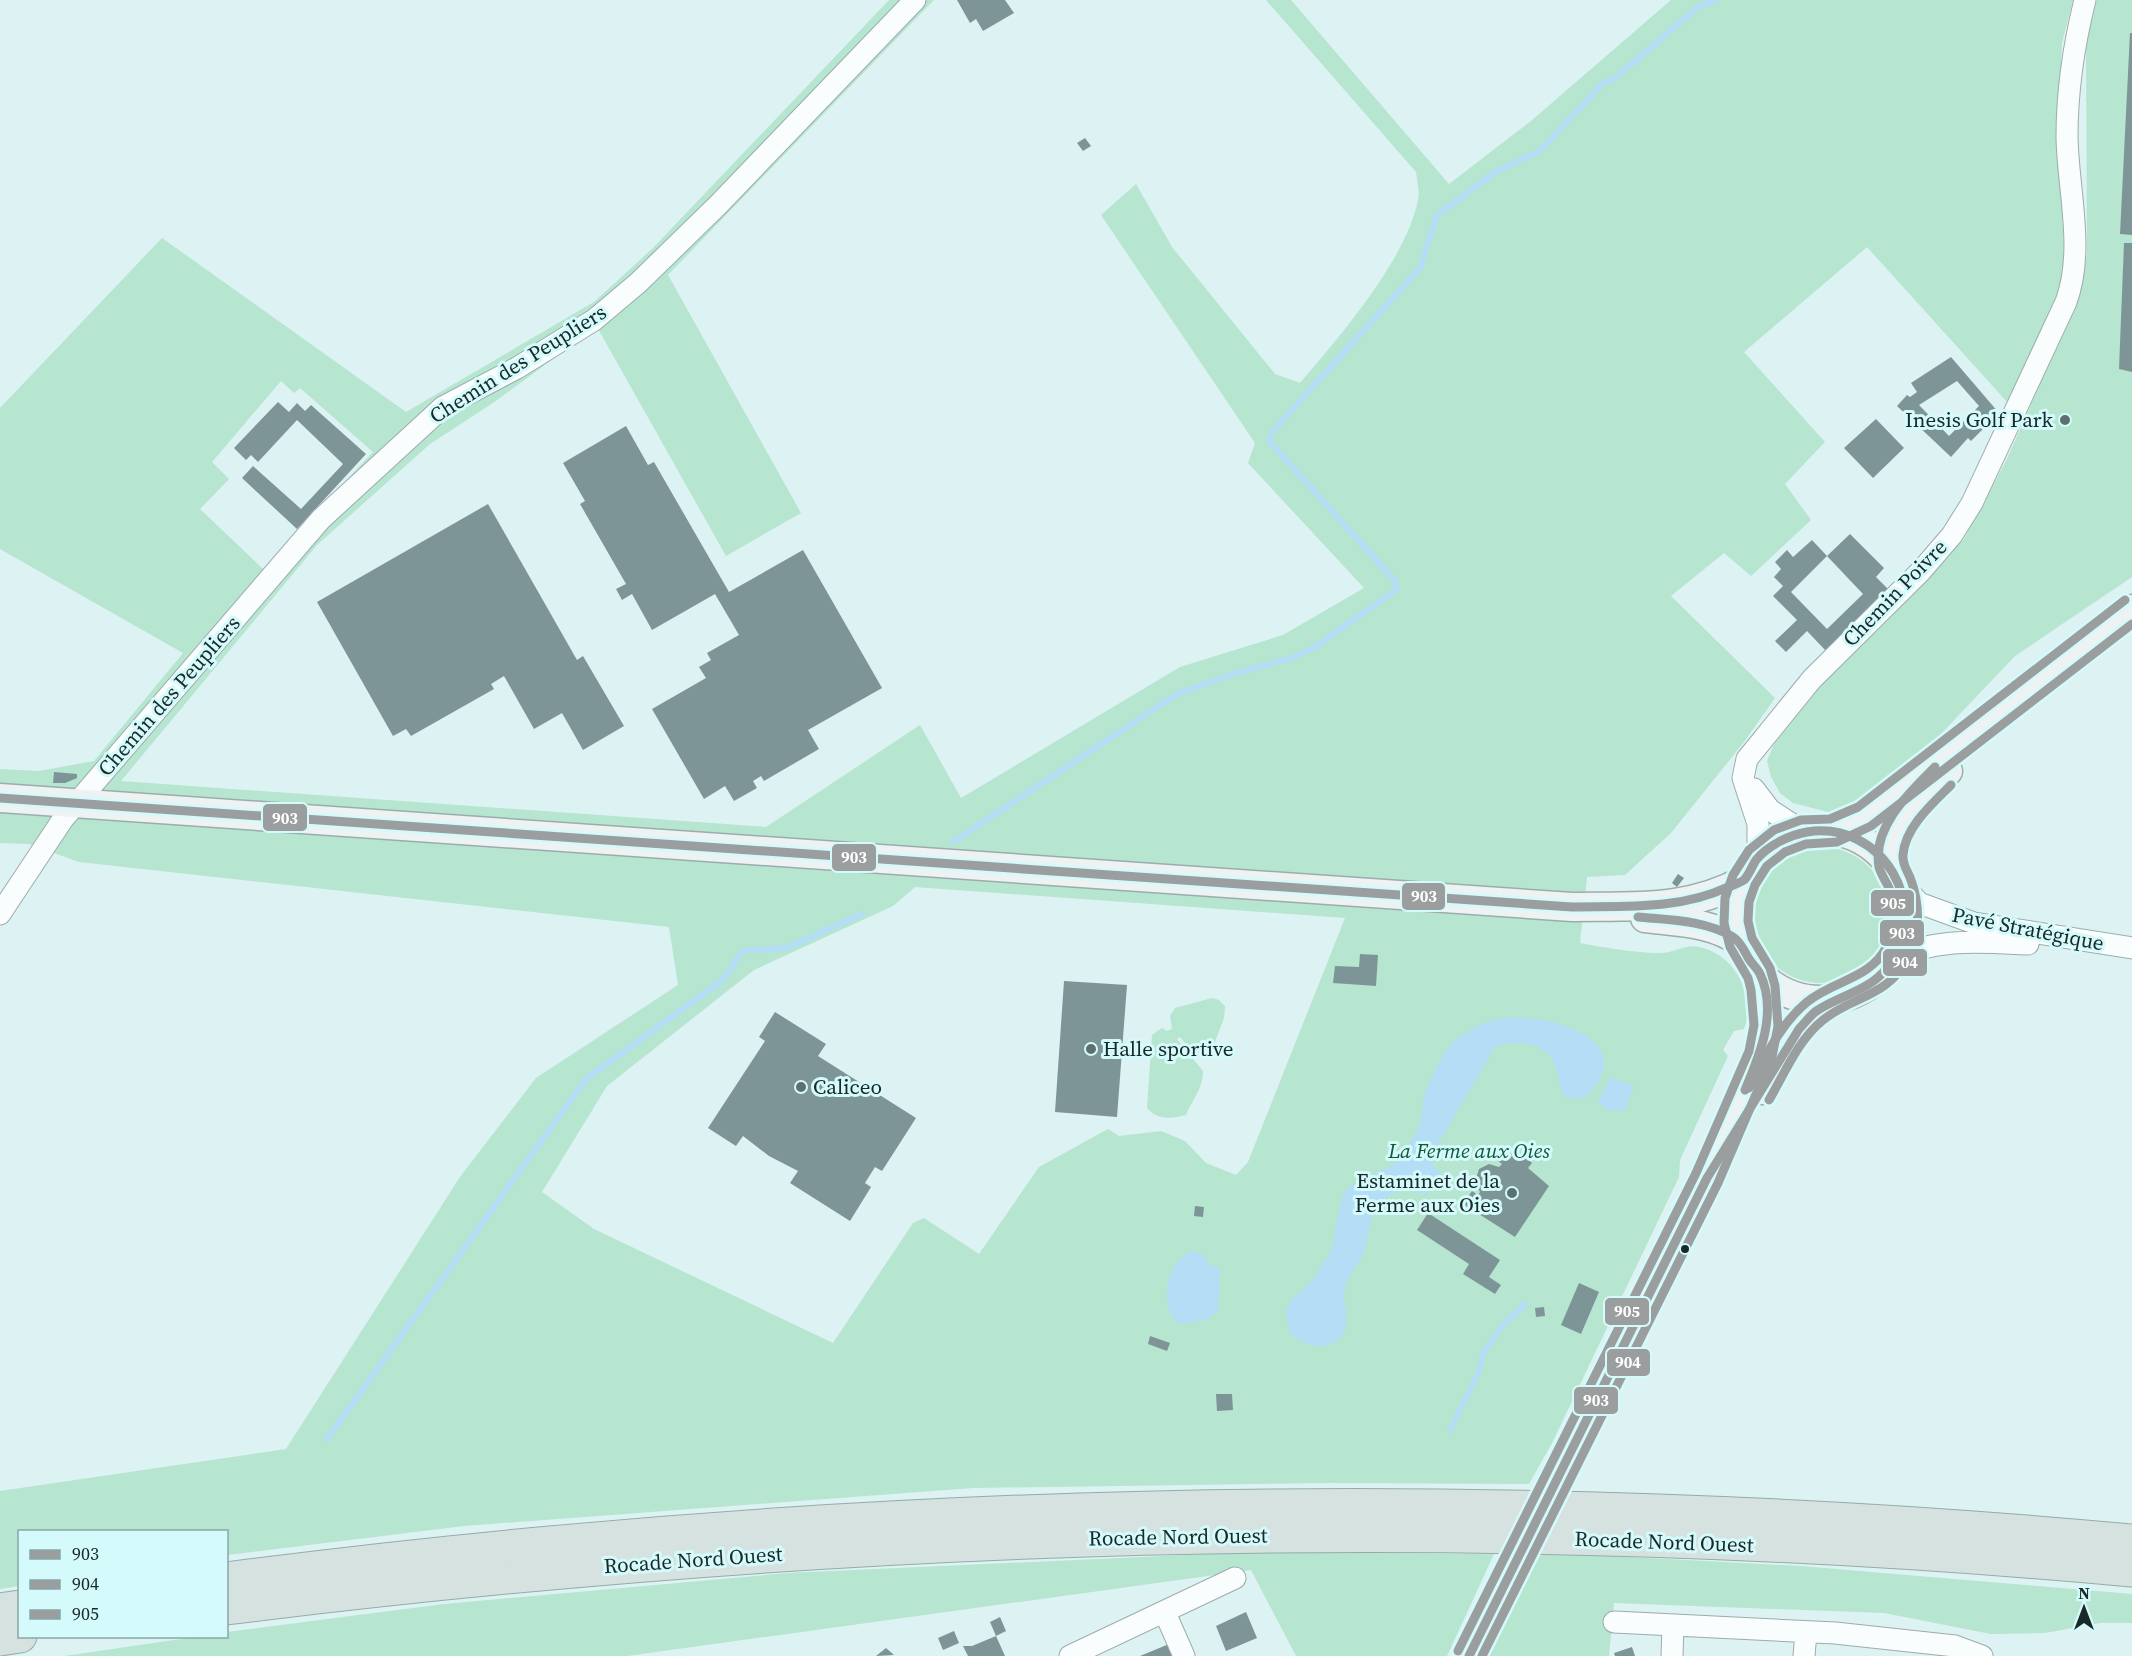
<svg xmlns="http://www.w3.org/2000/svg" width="2132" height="1656" font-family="'Source Serif 4',serif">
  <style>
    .green { fill: #b6e5d0; fill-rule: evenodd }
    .water { fill: #b4def5 }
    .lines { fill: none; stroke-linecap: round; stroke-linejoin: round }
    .stream { stroke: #b4def5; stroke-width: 6 }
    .building { fill: #7e9598; fill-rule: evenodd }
    .minor-casing { stroke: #9cacad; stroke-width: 23 }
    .secondary-casing { stroke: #9cacad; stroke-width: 31 }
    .trunk-casing { stroke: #94aca9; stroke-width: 35 }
    .minor { stroke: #fafdfd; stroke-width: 21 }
    .secondary { stroke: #ecf3f2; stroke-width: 28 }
    .trunk { stroke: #d5e2e0; stroke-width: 33 }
    .secondary-bridge-casing { stroke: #9cacad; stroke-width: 31; stroke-linecap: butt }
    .secondary-bridge { stroke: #ecf3f2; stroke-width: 28 }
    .bus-1-casing { stroke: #d4fafb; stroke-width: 14 }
    .bus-2-casing { stroke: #d4fafb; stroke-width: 14 }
    .bus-3-casing { stroke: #d4fafb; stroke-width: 14 }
    .bus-1 { stroke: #9b9e9e; stroke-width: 9 }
    .bus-2 { stroke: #9b9e9e; stroke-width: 9 }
    .bus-3 { stroke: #9b9e9e; stroke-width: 9 }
    .poi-dot { fill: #5e6f6f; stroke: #d4fafb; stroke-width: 2 }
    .bus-dot { fill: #192828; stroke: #d4fafb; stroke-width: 2 }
    .labels { text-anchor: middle; stroke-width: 6; stroke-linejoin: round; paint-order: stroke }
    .street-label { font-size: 21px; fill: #192828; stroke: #d4fafb }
    .poi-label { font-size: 21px; fill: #192828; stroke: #d4fafb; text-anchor: end }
    .park-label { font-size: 21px; font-style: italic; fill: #0d5938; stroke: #d4fafb }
    .line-badge { stroke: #d4fafb; stroke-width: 2 }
    .badge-label { font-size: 16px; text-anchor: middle; font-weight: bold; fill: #fff }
  </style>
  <rect width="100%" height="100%" fill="#ddf2f2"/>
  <path class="green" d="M889,0H934L668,275L801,513L726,556L597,327L493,403L430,444L317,545L121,781L766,827L920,725L961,798L1180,667L1283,635L1364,588L1248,463L1255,443L1101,215L1136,184L1172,247L1275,374L1300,383C1340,336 1406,260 1418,200C1420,192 1417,181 1416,172L1266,0H1291L1449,184L1531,121L1671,0H2073L2062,43L2058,132L2065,270L2060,296L2008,403L1867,247L1744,352L1825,442L1785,484L1811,520L1751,576L1724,553L1671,596L1775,698L1744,742L1671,833L1625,875L1587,877L1580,943C1600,947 1643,954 1663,953C1675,952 1687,944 1699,947C1735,954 1756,996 1744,1029L1734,1031L1723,1050L1728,1056L1680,1160L1679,1177L1552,1443L1529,1484L1329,1483L973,1488L464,1526L227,1555L226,1532H20L19,1586L0,1589V1491L286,1449L460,1177L536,1078L678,985L669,927L79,862L29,844L0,843V769L39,771L94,761L183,653L0,549V408L162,238L406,412L594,302L652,249ZM281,381L294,393L300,388L373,452L263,569L200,509L229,479L212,462ZM915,887L1345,918L1248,1162L1236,1175L1206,1163L1185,1141L1161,1131L1119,1136L1108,1129L1039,1167L979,1254L924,1218L913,1223L833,1343L594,1229L542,1192L607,1086L754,970L893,906Z
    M2097,0H2132V577L2015,656L1920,756L1855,805L1832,813L1793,803L1780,793L1771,777L1767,761L1774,744L1839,664L1964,539L2007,459L2079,295L2087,254L2086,41Z
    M1753 915a68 68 0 1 1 136 0a68 68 0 1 1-136 0Z
    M1212,998L1219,1000L1225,1006L1224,1018L1213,1047C1198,1060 1190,1049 1180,1037L1177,1039L1203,1071C1203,1089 1192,1100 1186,1115C1171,1119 1157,1120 1147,1108L1152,1035L1162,1028L1167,1031L1172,1029L1170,1016L1175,1008Z
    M1250,1552L1494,1554L1447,1656H1296L1251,1570L627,1656H64L195,1637L226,1636L227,1632L444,1604L788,1573Z
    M1537,1552L1801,1566L2132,1594V1623H2100L2045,1633L1991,1634L1884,1613L1614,1603L1609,1656H1486Z"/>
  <path class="water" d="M1518,1017C1564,1019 1641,1044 1584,1099L1563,1097C1560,1085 1558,1071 1552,1059C1541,1041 1511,1040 1495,1047L1432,1154L1431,1162L1440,1174L1426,1195L1405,1189C1365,1203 1374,1222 1363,1254C1357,1268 1344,1280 1344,1295C1344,1308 1351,1325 1342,1336C1327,1354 1303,1345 1289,1332L1286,1311L1291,1300L1312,1281L1331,1251L1342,1196L1351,1185L1395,1164L1406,1150L1420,1125L1424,1094L1444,1053L1456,1039L1475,1027L1496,1019Z
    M1610,1077L1634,1086L1625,1111L1607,1110L1598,1102Z
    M1191,1251C1200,1252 1206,1254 1208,1264L1220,1268L1218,1313L1211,1315L1210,1319L1180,1324C1156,1309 1168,1260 1191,1251Z"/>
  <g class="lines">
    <path class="stream" d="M953,842L1177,694L1233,674L1292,658L1315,647L1396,590V582L1269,441L1272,432L1420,268L1437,215L1497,171L1540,151L1603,83L1614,79L1698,7L1717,0
      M1450,1430L1479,1372L1483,1353L1502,1326L1525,1304
      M327,1439L586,1079L724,979L742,951L786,948L862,914"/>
  </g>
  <path class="building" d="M957,0H1005L1014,13L983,31L976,19L970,23Z
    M2130,33H2132V235L2120,234Z
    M1085,138L1091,146L1083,151L1077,143Z
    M2124,243H2132V372L2119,369Z
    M1951,357L1999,413L1971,441L1968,438L1951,457L1897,406L1907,395L1910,397L1917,392L1911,383ZM1957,381L1979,406L1949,436L1919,405Z
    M278,402L289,412L297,403L305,411L311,405L366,454L297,529L242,478L253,466L301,509L343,464L297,420L258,462L251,455L246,460L234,448Z
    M1876,419L1904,448L1873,478L1844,448Z
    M626,426L648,465L654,462L729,592L803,550L882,688L808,730L819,749L764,781L761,776L753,781L757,788L734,801L725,786L704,799L652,709L706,678L699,667L711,660L707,653L739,635L715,594L652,630L632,594L622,600L616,589L626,584L580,504L585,501L563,463Z
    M488,504L577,660L583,656L624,726L583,750L562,713L534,729L504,676L491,684L494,689L411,736L406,729L393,736L317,602Z
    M1850,534L1884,568L1876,577L1888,589L1827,652L1807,631L1786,652L1775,641L1797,620L1773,596L1783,586L1774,577L1781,569L1775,562L1787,550L1793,557L1812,540L1827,556ZM1827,556L1863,594L1827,629L1791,592Z
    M54,772L77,774V778L65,783H53Z
    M1678,874L1684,878L1677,887L1672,883Z
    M1360,954L1378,955L1376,986L1333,983L1335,966L1359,967Z
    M1064,981L1127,985L1117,1117L1055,1112Z
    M775,1012L826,1044L818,1056L916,1118L882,1171L875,1167L865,1183L871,1187L850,1221L790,1183L798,1171L769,1156L743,1136L736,1146L708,1128L765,1041L759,1037Z
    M1504,1148L1518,1159L1522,1154L1532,1163L1528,1168L1549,1186L1515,1237L1463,1204L1472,1191L1478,1195L1480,1192L1475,1182L1479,1169L1489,1164L1499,1167L1502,1164L1496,1159Z
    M1195,1206L1204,1207L1203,1217L1194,1216Z
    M1428,1213L1500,1260L1489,1277L1501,1285L1495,1294L1463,1274L1469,1264L1417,1230Z
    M1579,1283L1599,1292L1581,1334L1561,1325Z
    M1544,1307L1545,1316L1536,1317L1535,1308Z
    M1150,1336L1170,1343L1167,1351L1148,1344Z
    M1216,1394H1232L1233,1410L1217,1411Z
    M1246,1612L1257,1638L1226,1651L1216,1626Z
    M1000,1617L1006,1631L996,1636L990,1622Z
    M954,1631L959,1643L943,1650L938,1638Z
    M996,1636L1005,1656H968L963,1646H972Z
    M1169,1644L1173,1656H1140Z
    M1632,1647L1635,1656H1615L1614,1653Z
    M886,1648L894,1655L876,1656Z"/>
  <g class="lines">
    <defs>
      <path id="minor" d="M1754,789L1770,810L1804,832
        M1758,858V824L1743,778L1747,759L1812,679L1921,571L1952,535L1972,503L2066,302C2085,250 2068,191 2067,137C2067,92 2074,44 2085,0
        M1900,882L1919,903L1974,923L2132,948
        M0,914L63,819L321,519L443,407L517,368L594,320L638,283L718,205L915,0
        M1894,959C1934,937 1984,942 2028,944
        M1165,1613L1184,1656
        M1614,1622L1835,1633L1955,1646L1982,1656
        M1070,1656L1235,1578
        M1672,1656L1673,1625
        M1804,1656L1806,1632"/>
      <path id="secondary" d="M0,798L1572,907C1633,906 1689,911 1744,880
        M1736 915a85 85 0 1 1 170 0a85 85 0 1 1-170 0Z
        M1833,831L1864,817L1887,801L2132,609
        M1891,867C1889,827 1922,797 1948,771
        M1645,918C1678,922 1714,922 1741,943
        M1761,1090C1782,1053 1801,1015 1841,998
        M1569,1455L1707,1178L1758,1062L1765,1040L1767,1019L1759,973
        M1469,1656L1502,1588"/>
      <path id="trunk" d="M226,1579C858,1497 1498,1483 2132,1541
        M226,1608C859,1529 1497,1512 2132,1570
        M0,1610L20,1607
        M0,1639L20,1636"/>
    </defs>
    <use href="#minor" class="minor-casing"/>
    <use href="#secondary" class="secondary-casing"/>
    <use href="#trunk" class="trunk-casing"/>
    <use href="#minor" class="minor"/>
    <use href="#secondary" class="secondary"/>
    <use href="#trunk" class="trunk"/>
    <defs>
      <path id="secondary-bridge" d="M1502,1588L1569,1455"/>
    </defs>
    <use href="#secondary-bridge" class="secondary-bridge-casing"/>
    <use href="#secondary-bridge" class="secondary-bridge"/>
    <defs>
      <path id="bus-1" d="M0,798L1572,907C1625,906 1679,910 1728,887C1733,885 1740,883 1744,880C1749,875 1752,866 1756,860C1767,846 1789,835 1807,832C1882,820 1934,907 1887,968C1869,991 1841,995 1818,1010C1811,1014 1805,1023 1799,1029L1707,1178L1469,1656
        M1638,917C1669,920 1705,920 1733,937C1741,942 1744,951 1749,959C1752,964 1757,968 1760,974C1778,1011 1760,1055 1745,1090"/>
      <path id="bus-2" d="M1769,1100C1785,1073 1798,1040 1823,1020C1854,995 1888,998 1909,956C1920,933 1920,905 1911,880C1908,871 1902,865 1903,855C1905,827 1933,803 1951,785
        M1482,1656L1718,1183L1772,1057L1778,1026L1775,986L1770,968L1752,938L1748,921L1749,902L1755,885L1767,866L1785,852L1806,844L1837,842L1871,826L2132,624"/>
      <path id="bus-3" d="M1749,1088C1765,1058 1780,1024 1807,1002C1834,980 1871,979 1887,946C1896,928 1895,906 1889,888C1886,881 1881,875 1879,867C1872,827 1909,793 1935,767
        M1458,1651L1696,1173L1749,1051L1754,1025L1751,990L1748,978L1730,947L1724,923L1725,898L1733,875L1749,850L1774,830L1801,820L1830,819L1858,807L2125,600"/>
    </defs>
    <use href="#bus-1" class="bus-1-casing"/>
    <use href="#bus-2" class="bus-2-casing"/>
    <use href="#bus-3" class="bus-3-casing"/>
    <use href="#bus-1" class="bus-1"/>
    <use href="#bus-2" class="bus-2"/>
    <use href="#bus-3" class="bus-3"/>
  </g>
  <g class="poi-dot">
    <circle cx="2065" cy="420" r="6"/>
    <circle cx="1091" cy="1049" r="6"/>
    <circle cx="801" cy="1087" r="6"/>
    <circle cx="1512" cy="1193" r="6"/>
  </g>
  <circle class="bus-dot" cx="1685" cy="1249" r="5"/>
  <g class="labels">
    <g class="street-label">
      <text transform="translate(518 364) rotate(-32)" y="7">Chemin des Peupliers</text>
      <text transform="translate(1895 593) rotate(-46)" y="7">Chemin Poivre</text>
      <text transform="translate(169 696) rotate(-49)" y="7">Chemin des Peupliers</text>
      <text transform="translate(2028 929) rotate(11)" y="7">Pavé Stratégique</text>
      <text transform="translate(1178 1537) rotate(-1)" y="7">Rocade Nord Ouest</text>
      <text transform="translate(1664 1542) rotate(2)" y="7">Rocade Nord Ouest</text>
      <text transform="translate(693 1560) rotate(-4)" y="7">Rocade Nord Ouest</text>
    </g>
    <g class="poi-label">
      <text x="2053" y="427">Inesis Golf Park</text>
      <text x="1103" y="1056" text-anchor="start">Halle sportive</text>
      <text x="813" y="1094" text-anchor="start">Caliceo</text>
      <text x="1500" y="1188">Estaminet de la<tspan x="1500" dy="24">Ferme aux Oies</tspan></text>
    </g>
    <g class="park-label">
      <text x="1469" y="1158">La Ferme aux Oies</text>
    </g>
  </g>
  <g class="line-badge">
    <rect x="262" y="803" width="46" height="29" rx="6" fill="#9b9e9e"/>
    <rect x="831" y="843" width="46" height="29" rx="6" fill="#9b9e9e"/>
    <rect x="1401" y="882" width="45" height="29" rx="6" fill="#9b9e9e"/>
    <rect x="1870" y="889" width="45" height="28" rx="6" fill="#9b9e9e"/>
    <rect x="1879" y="919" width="46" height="28" rx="6" fill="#9b9e9e"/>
    <rect x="1882" y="948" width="46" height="29" rx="6" fill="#9b9e9e"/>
    <rect x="1604" y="1297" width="46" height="29" rx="6" fill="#9b9e9e"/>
    <rect x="1606" y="1348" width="45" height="29" rx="6" fill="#9b9e9e"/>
    <rect x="1573" y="1386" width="46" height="29" rx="6" fill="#9b9e9e"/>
  </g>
  <g class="badge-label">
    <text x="285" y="824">903</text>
    <text x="854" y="863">903</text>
    <text x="1424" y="902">903</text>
    <text x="1893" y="909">905</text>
    <text x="1902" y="939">903</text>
    <text x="1905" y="968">904</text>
    <text x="1627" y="1317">905</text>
    <text x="1628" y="1368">904</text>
    <text x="1596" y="1406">903</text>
  </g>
  <rect x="18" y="1530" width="210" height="108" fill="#d4fafb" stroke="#89a6a7" stroke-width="1.5"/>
  <rect x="30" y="1550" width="30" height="9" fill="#9b9e9e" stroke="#89a6a7" stroke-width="1.5"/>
  <text x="72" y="1560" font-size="18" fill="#192828">903</text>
  <rect x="30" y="1580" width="30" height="9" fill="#9b9e9e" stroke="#89a6a7" stroke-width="1.5"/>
  <text x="72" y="1590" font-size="18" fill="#192828">904</text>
  <rect x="30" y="1610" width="30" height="9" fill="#9b9e9e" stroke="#89a6a7" stroke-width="1.5"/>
  <text x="72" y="1620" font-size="18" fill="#192828">905</text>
  <g transform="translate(2084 1608)" stroke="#d4fafb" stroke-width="4.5" paint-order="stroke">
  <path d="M0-4.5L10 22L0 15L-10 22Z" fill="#192828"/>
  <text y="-9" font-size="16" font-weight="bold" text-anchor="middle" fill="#192828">N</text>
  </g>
</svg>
